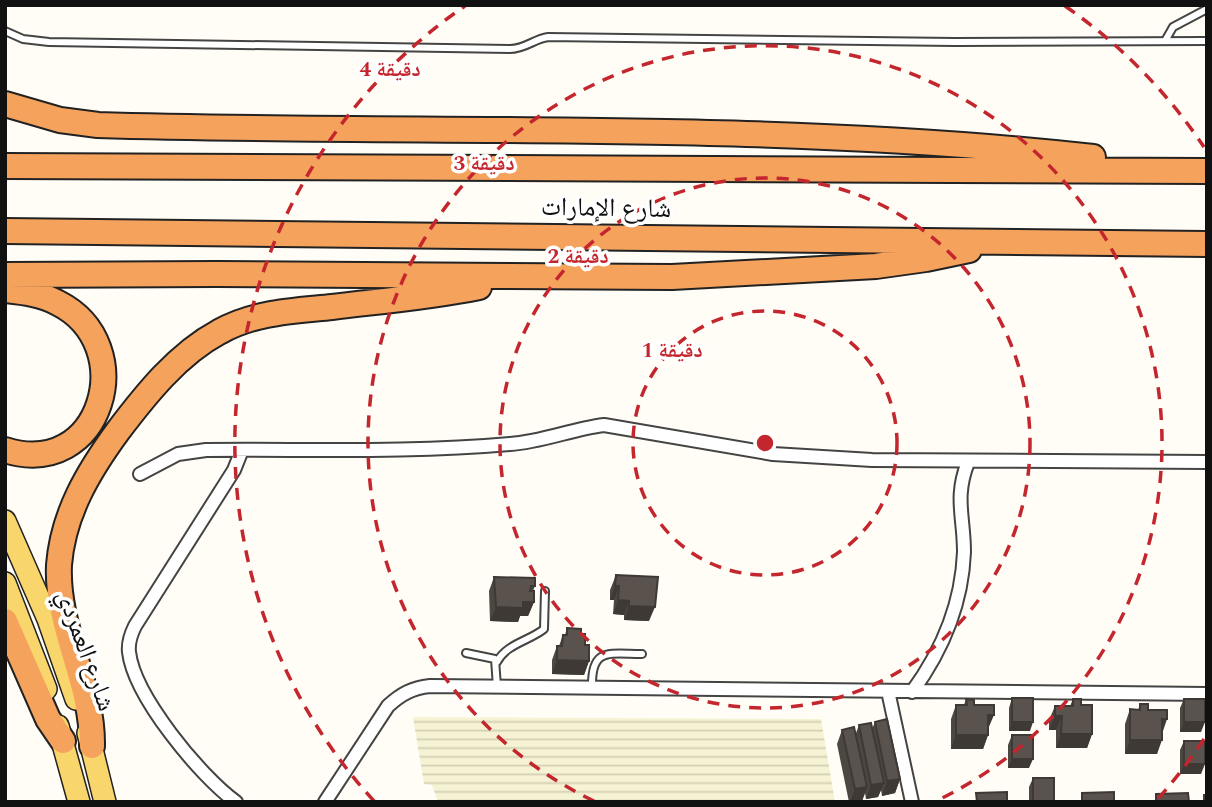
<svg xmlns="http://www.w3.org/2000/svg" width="1212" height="807" font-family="Spectral,'Noto Naskh Arabic',serif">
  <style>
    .farmland { fill: url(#farmland-rules) }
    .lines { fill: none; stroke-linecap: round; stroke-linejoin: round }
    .lane-casing { stroke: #444; stroke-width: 10 }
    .street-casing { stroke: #444; stroke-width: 16 }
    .primary-casing { stroke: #222; stroke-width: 24 }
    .highway-casing { stroke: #222; stroke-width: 28 }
    .lane { stroke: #fff; stroke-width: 6 }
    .street { stroke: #fff; stroke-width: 12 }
    .primary { stroke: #f9d66b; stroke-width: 21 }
    .highway { stroke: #f5a25d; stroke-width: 24 }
    .wall { fill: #4d4742 }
    .shaded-wall { fill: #3f3936 }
    .building { fill: #5a524d; stroke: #3f3936; stroke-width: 2 }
    .ring { fill: none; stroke: #c4262e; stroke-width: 3.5; stroke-dasharray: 12 9 }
    .labels { text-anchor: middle; stroke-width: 7; stroke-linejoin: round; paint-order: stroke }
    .street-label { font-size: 26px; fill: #111; stroke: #fff }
    .centre { fill: #c4262e; stroke: #fff; stroke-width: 3.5 }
    .ring-label { font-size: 21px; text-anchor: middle; font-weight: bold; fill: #c4262e; stroke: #fff; stroke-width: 7; stroke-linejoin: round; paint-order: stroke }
  </style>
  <defs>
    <pattern id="farmland-rules" width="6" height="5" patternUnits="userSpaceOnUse" patternTransform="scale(1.75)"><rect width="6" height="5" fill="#f6f3d4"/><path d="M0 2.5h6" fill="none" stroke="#d2cfb5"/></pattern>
  </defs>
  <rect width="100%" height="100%" fill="#fffdf5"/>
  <path class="farmland" d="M413,717L821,719L835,802H438L432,785L424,784Z"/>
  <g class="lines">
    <defs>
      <path id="lane" d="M5,31L23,39L49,42L510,49C525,49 534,39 548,37L955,42L1207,41
        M1165,41L1173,27L1207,9
        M466,653L495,659L497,687
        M497,662C506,644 529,641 544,629L545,591
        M592,688C591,647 608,654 642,654"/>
      <path id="street" d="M140,474L178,454L206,450C307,449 409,453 510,444C542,442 572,429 604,425L773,454L872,460L1207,462
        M888,691L912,802
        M912,692C942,651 962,603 964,552C964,516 954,498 968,462
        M236,802C200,776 134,696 129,652C128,643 131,634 135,626L234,470L242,450
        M325,802L388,706C401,694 412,688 430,686L1207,694"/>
      <path id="primary" d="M5,521L48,619L76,699
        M5,583L46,689
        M58,726L79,802
        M88,733L105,802"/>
      <path id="highway" d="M5,104L60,120L98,125C429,135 763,120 1093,157
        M5,166L1207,171
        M5,231L1207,244
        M5,275L217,274L672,277L876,266L926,259L969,250
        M5,290C23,292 42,294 58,303C141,345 102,481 5,450
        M5,621L48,719L63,741
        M92,746C93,683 56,628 59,565C63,514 88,472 118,431C146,394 178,354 219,332C254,312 293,311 332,307C381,301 431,297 479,287"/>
    </defs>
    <use href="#lane" class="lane-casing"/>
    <use href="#street" class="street-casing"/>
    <use href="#primary" class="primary-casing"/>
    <use href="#highway" class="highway-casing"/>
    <use href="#lane" class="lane"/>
    <use href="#street" class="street"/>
    <use href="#primary" class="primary"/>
    <use href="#highway" class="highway"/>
  </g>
  <path class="wall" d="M616,575L649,621L624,620V615L613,614L614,600H610V590Z
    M494,577L535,586L533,591L534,602L528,616H520L518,622L490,621L489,591Z
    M567,628L581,634L585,645L589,661L584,675L552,674V660L557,646H559L563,635H565Z
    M1012,698L1030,731H1009V708Z
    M966,699L974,705L988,729V735L983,749H951V719L956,705H964Z
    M1073,699L1081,705L1092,734L1087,748H1056V730H1049V720L1055,706H1070Z
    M1184,699L1201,732H1180V708Z
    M1140,704L1148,710L1162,734L1157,754H1125V724L1130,709L1138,710Z
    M875,722L900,779L895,793L882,796L881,790L878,797L866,799L865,793L862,801L849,802L837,744L842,730L856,733L859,725L872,729Z
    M1012,735L1029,768H1008V745Z
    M1184,741L1201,774H1180V750Z
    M1033,778L1054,802H1029V787Z"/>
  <path class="shaded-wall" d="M615,586H619L614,600H610Z
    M618,600L629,601L624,615L613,614Z
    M523,602H534L528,616H520L518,622L490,621L496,607Z
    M629,606L655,607L649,621L624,620Z
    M557,660L589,661L584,675L552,674Z
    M988,715H994L988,729Z
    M1055,716H1062L1056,730H1049Z
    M1162,719H1167L1162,734Z
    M1012,722H1033L1030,731H1009Z
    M1184,722H1205L1201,732H1180Z
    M1061,734H1092L1087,748H1056Z
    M956,735H988L983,749H951Z
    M1130,740H1162L1157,754H1125Z
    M1012,759H1033L1029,768H1008Z
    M1184,764H1205L1201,774H1180Z
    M900,779L895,793L882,796L887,781Z
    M884,783L878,797L866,799L871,785Z
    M867,787L862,801L850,802L855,789Z"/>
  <path class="building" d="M616,575L658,577L655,607L629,606V601L618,600L619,586H615Z
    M494,577L535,578V586H531L530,591H534V602H523V608L496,607Z
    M567,628L581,629V634H585V645H589V661L557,660V646H562L563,635H567Z
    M1012,698H1033V722H1012Z
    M966,699L974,700V705H994V715H988V735H956V705H967Z
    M1073,699H1081V705H1092V734H1061L1062,716H1055V706H1073Z
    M1184,699H1205V722H1184Z
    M1140,704H1148V710H1167V719H1162V740H1130V709L1140,710Z
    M887,719L900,779L887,781L875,722Z
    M871,723L884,783L871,785L859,725Z
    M854,727L867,787L855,789L842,730Z
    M1012,735H1033V759H1012Z
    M1184,741H1205V764H1184Z
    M1033,778H1054V801H1033Z
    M1007,792V802H977L976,793Z
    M1114,792V802H1082V793Z
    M1188,793L1189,802H1156V794Z
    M1204,795H1207V802H1204Z"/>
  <g class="ring">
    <circle cx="765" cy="443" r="132"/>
    <circle cx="765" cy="443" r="265"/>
    <path d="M594 801A397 397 0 1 1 936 801"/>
    <path d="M1204 739A530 530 0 0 1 1156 801M374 801A530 530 0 0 1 465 6M1065 6A530 530 0 0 1 1204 147"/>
  </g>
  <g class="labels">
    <g class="street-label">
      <text transform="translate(606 207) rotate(1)" y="9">شارع الإمارات</text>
      <text transform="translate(87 650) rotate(70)" y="9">شارع العمردي</text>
    </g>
  </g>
  <circle cx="765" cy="443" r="10" class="centre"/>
  <g class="ring-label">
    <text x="390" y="76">4 دقيقة</text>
    <text x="484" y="170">3 دقيقة</text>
    <text x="578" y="263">2 دقيقة</text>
    <text x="672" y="357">1 دقيقة</text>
  </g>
  <rect width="1212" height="807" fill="none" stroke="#111111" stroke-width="14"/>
</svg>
